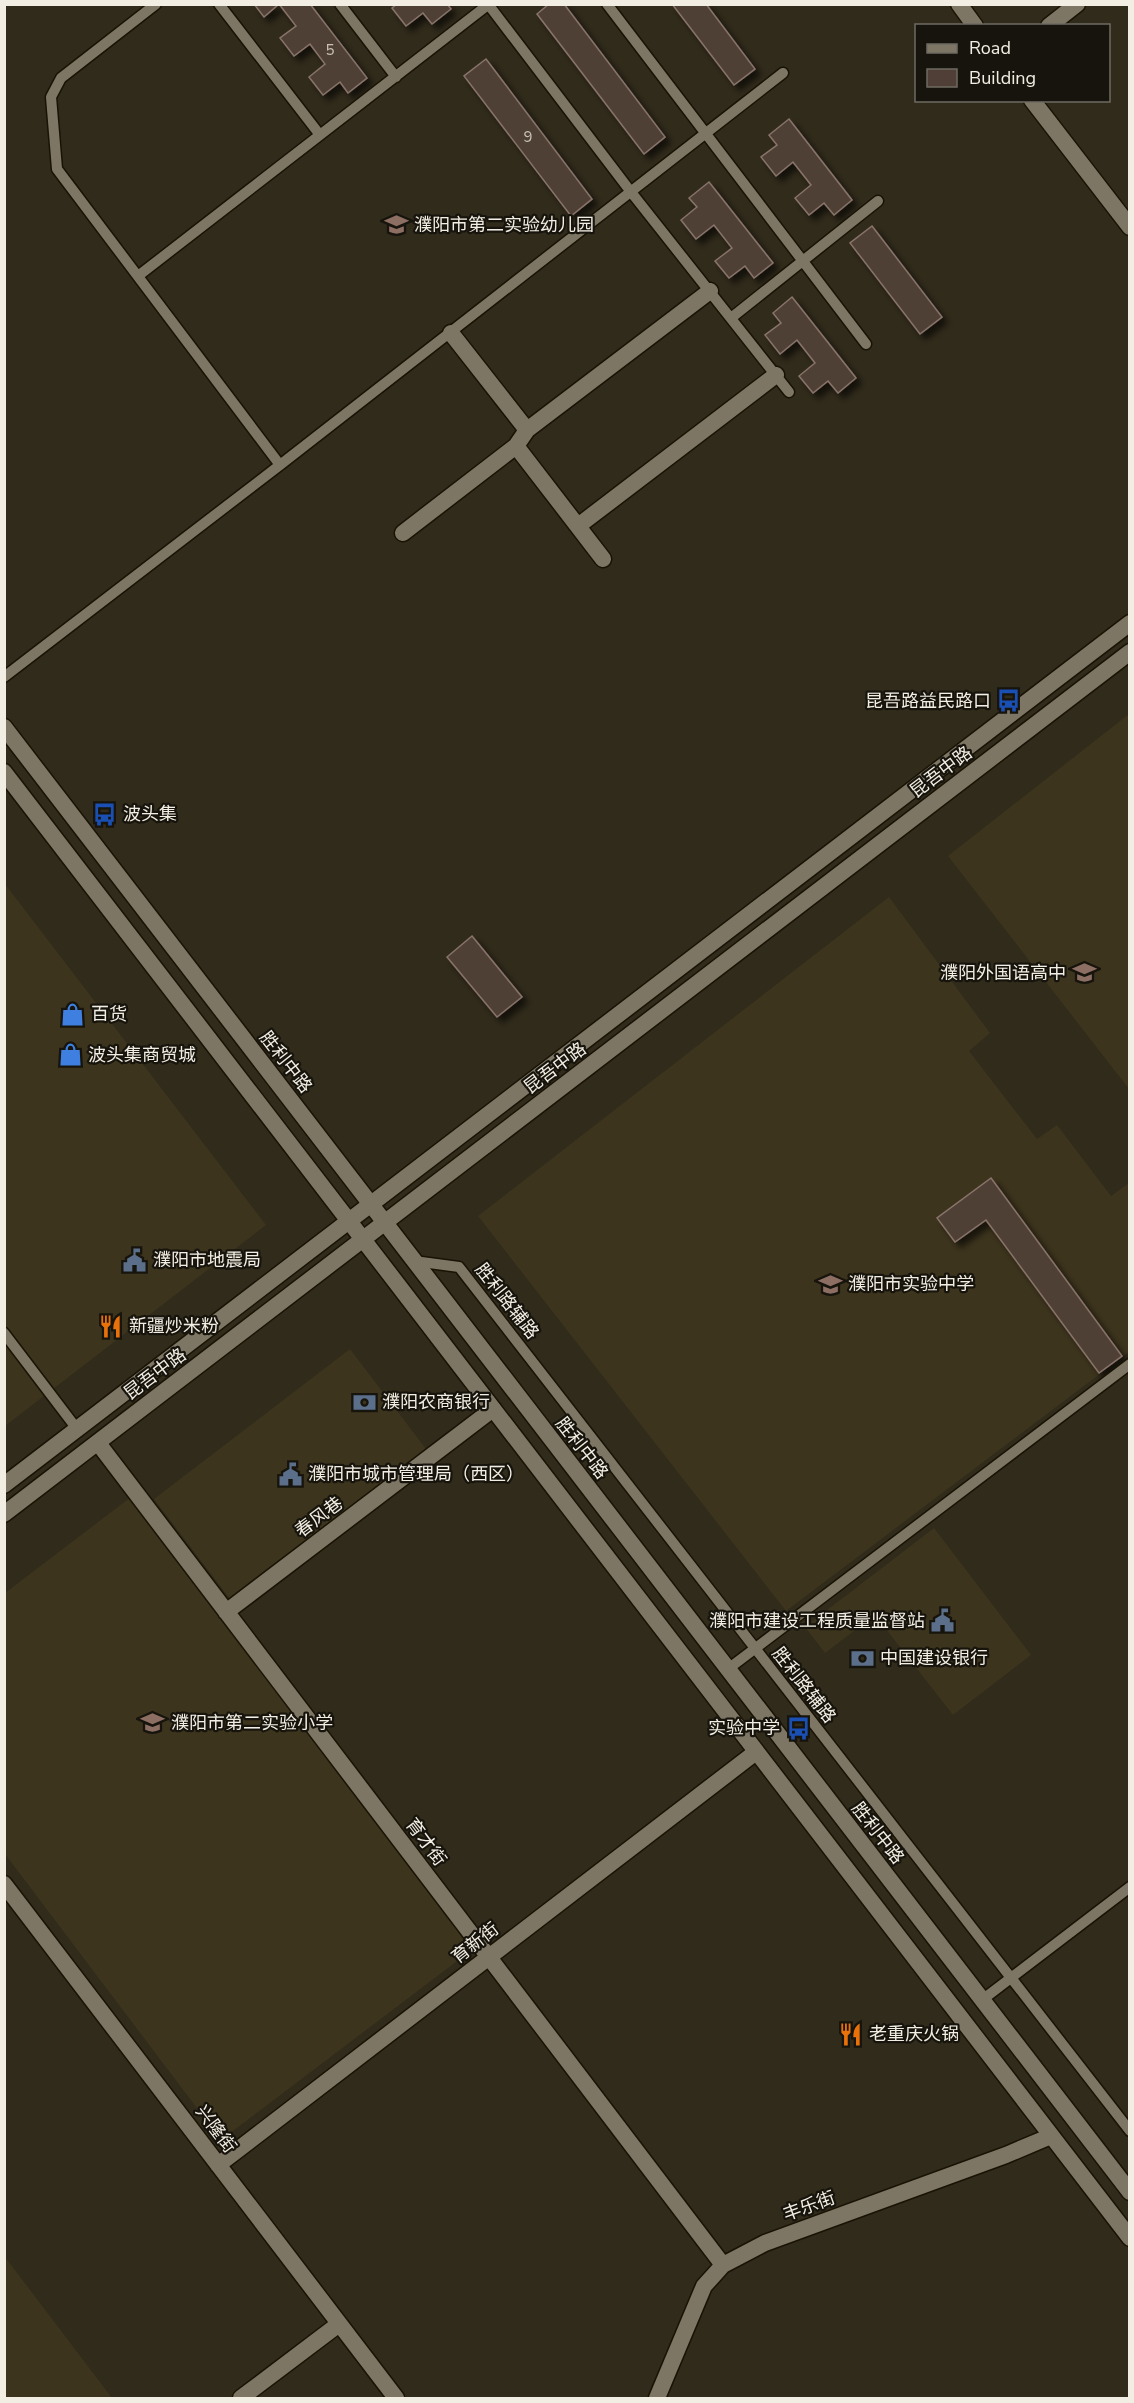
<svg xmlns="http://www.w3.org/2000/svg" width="1134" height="2403" font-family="'Nunito Sans','Noto Sans SC',sans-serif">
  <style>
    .built { fill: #3d341d }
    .building { fill: #503f36; stroke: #88746a; stroke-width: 1.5; filter: url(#shadow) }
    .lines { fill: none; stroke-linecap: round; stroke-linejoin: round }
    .service-casing { stroke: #191305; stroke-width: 13 }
    .minor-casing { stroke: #191305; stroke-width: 19 }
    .tertiary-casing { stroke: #191305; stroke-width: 19 }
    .secondary-casing { stroke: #191305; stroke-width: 19 }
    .service { stroke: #7e7664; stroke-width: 10 }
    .minor { stroke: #7e7664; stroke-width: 16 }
    .tertiary { stroke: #7e7664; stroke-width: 16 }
    .secondary { stroke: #7e7664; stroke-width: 16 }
    .labels { text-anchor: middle; stroke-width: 4.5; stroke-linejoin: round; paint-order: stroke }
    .number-label { font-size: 15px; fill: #cac2b8 }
    .poi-label { font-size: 18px; fill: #f3eee4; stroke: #16140c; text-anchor: start }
    .street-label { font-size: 18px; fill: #f3eee4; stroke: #16140c }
  </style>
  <defs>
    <filter id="shadow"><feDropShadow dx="5.5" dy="5.5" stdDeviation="3" flood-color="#0009"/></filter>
  </defs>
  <rect width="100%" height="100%" fill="#312b1b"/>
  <path class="built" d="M1129,714V1089L948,856Z
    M5,884L266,1225L5,1426Z
    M889,897L990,1033L969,1051L1037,1139L1057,1125L1111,1196L1129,1183V1352L786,1611L478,1216Z
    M350,1349L426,1449L230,1599L154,1499Z
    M131,1497L473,1949L221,2140L5,1854V1593Z
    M934,1528L1031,1655L953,1715L875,1615L825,1653L805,1627Z
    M5,2257L112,2398H5Z"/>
  <path class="building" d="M254,4H279L264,17Z
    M279,4H310L367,78L348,93L340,82L323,95L309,77L325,64L310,44L294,56L280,38L296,26Z
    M397,4H447L451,9L432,24L423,13L406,26L392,8Z
    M549,4H564L665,137L644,154L537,14Z
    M672,4H706L755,69L734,85Z
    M486,59L592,199L571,216L464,76Z
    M789,119L852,200L834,215L824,203L809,215L795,198L811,185L793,162L776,176L761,157L777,145L769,135Z
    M709,182L773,263L754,278L745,266L729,278L715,261L732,248L714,225L696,239L681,220L697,207L689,198Z
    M872,226L942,317L920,334L850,243Z
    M792,297L856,378L838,393L828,381L813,393L799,376L815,363L797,340L780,354L765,335L781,323L773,313Z
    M472,936L522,997L497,1017L447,957Z
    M991,1178L1122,1356L1099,1373L986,1220L955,1242L937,1218Z"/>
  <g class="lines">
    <defs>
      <path id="service" d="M219,4L320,135
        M340,4L396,77
        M488,4L631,192L789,392
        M607,4L866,344
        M138,276L489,4
        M731,318L878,201
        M280,465L783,73
        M4,677L280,465L57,169L51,97L61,78L156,4
        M414,1261L459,1267L1130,2131
        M4,1333L77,1429
        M728,1669L1130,1364
        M982,2000L1130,1887"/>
      <path id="minor" d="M1049,26L1077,4
        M451,333L527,430
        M516,446L603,559
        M578,526L776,375
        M403,533L516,446L527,430L710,291
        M98,1443L723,2265
        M226,1612L493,1409
        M4,1884L396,2398
        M218,2165L756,1752
        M241,2398L339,2324
        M657,2398L704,2286L723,2265L765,2243L1006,2155L1051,2136"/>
      <path id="tertiary" d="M959,4L975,26
        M1032,100L1130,227
        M4,1485L1130,623
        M4,1514L1130,652"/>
      <path id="secondary" d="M4,727L1130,2192
        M4,772L1130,2238"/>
    </defs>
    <use href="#service" class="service-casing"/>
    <use href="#minor" class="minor-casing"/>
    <use href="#tertiary" class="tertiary-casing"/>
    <use href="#secondary" class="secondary-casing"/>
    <use href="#service" class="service"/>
    <use href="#minor" class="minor"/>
    <use href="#tertiary" class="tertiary"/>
    <use href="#secondary" class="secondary"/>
  </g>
  <defs>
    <symbol id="school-bare" viewBox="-9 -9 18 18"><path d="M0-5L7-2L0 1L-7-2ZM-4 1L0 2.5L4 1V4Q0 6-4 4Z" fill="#8d6e63" stroke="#16140c" stroke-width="2.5" paint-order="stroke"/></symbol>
    <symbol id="bus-bare" viewBox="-9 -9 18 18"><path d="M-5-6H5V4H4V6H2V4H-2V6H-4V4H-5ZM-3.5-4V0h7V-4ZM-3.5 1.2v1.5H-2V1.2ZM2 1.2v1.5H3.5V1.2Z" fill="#1a4fb4" stroke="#16140c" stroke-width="2.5" paint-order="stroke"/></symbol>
    <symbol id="shop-bare" viewBox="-9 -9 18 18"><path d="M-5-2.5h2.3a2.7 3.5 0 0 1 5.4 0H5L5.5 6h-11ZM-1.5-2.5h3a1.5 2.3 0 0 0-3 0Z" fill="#3f7fe0" stroke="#16140c" stroke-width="2.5" paint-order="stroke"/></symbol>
    <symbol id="civic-bare" viewBox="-9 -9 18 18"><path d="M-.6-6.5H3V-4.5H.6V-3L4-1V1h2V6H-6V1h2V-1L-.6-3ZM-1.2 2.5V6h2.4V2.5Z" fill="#5c6f8a" stroke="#16140c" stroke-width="2.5" paint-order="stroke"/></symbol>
    <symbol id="restaurant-bare" viewBox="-9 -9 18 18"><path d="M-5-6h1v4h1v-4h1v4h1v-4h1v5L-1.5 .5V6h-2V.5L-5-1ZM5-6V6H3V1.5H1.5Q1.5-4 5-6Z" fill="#e8710a" stroke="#16140c" stroke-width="2.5" paint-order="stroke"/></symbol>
    <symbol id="bank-bare" viewBox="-9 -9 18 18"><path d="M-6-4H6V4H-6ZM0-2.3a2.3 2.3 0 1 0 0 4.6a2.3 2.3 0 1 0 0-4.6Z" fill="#5c6f8a" stroke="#16140c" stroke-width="2.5" paint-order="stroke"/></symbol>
  </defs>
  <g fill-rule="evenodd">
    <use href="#school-bare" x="380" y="208" width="33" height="33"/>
    <use href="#bus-bare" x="992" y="684" width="33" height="33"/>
    <use href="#bus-bare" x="88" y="798" width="33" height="33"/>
    <use href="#school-bare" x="1068" y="956" width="33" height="33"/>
    <use href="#shop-bare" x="56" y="998" width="33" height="33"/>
    <use href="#shop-bare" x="54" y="1038" width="33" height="33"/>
    <use href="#civic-bare" x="118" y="1244" width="33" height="33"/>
    <use href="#school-bare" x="814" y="1268" width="33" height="33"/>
    <use href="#restaurant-bare" x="94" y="1310" width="33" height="33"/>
    <use href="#bank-bare" x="348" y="1386" width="33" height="33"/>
    <use href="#civic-bare" x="274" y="1458" width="33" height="33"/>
    <use href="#civic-bare" x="926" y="1604" width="33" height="33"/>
    <use href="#bank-bare" x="846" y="1642" width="33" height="33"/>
    <use href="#school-bare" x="136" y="1706" width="33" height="33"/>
    <use href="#bus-bare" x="782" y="1712" width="33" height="33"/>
    <use href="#restaurant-bare" x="834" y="2018" width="33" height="33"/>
  </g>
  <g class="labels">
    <g class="number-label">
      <text x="330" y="55">5</text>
      <text x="528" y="142">9</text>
    </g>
    <g class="poi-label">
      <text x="414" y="231">濮阳市第二实验幼儿园</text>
      <text x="991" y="707" text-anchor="end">昆吾路益民路口</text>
      <text x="123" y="820">波头集</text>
      <text x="1066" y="979" text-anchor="end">濮阳外国语高中</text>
      <text x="91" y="1020">百货</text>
      <text x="88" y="1061">波头集商贸城</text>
      <text x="153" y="1266">濮阳市地震局</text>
      <text x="848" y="1290">濮阳市实验中学</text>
      <text x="129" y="1332">新疆炒米粉</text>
      <text x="382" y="1408">濮阳农商银行</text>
      <text x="308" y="1480">濮阳市城市管理局（西区）</text>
      <text x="925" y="1627" text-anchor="end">濮阳市建设工程质量监督站</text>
      <text x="880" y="1664">中国建设银行</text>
      <text x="171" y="1729">濮阳市第二实验小学</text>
      <text x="780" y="1734" text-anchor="end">实验中学</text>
      <text x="869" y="2040">老重庆火锅</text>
    </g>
    <g class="street-label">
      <text transform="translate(941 772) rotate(-37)" y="6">昆吾中路</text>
      <text transform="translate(286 1062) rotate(52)" y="6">胜利中路</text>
      <text transform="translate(555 1068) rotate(-37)" y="6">昆吾中路</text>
      <text transform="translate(507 1301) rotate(52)" y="6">胜利路辅路</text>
      <text transform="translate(155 1374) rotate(-37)" y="6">昆吾中路</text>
      <text transform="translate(582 1448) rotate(52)" y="6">胜利中路</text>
      <text transform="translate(319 1517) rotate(-37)" y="6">春风巷</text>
      <text transform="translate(804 1685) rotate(52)" y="6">胜利路辅路</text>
      <text transform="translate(878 1833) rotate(52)" y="6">胜利中路</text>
      <text transform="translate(426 1842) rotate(53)" y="6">育才街</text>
      <text transform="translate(475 1943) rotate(-38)" y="6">育新街</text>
      <text transform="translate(216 2129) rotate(53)" y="6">兴隆街</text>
      <text transform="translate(809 2206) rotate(-20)" y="6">丰乐街</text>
    </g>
  </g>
  <rect width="1134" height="2403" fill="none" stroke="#f3eee4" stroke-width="12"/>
  <rect x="915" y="24" width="195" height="78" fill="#16140c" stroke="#6e6b62" stroke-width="1.5"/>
  <rect x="927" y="44" width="30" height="9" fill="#7e7664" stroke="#6e6b62" stroke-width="1.5"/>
  <text x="969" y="54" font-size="18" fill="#f3eee4">Road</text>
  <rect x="927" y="69" width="30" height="18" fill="#503f36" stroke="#6e6b62" stroke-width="1.5"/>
  <text x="969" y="84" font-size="18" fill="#f3eee4">Building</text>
</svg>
